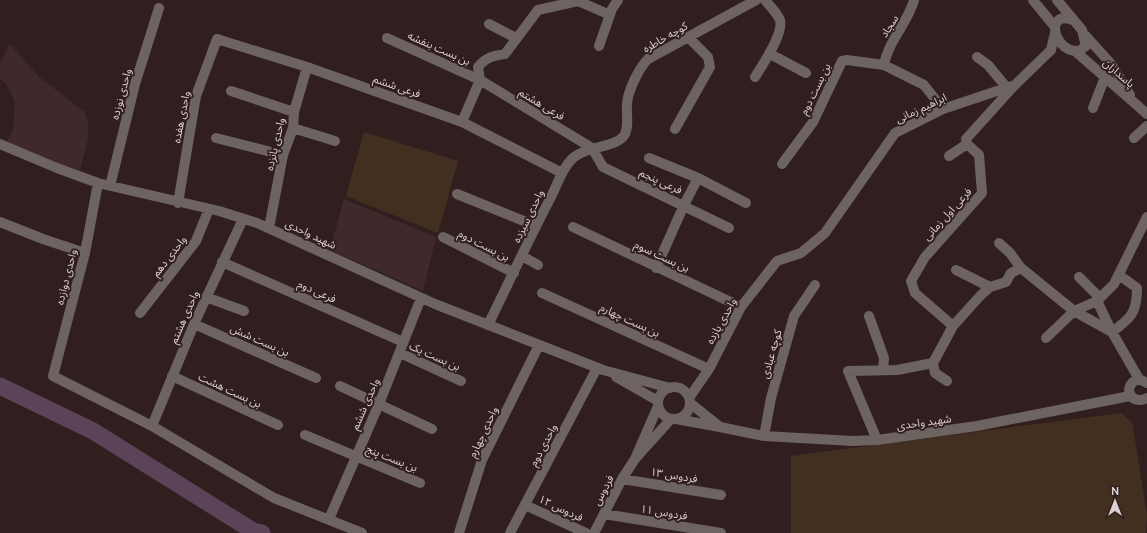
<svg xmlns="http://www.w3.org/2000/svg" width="1147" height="533" font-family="Ubuntu,'Noto Sans Arabic',sans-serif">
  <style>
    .built { fill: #40292a }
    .green { fill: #432f1f }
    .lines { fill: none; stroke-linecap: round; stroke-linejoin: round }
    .river { stroke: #5d4358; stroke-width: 17 }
    .minor { stroke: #6d6461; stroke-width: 10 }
    .labels { text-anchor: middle; stroke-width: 4; stroke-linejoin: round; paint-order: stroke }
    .street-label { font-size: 11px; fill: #dccfd0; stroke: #311f20 }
  </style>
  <rect width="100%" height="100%" fill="#311f20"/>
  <path class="built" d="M10,44L39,77L85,112L88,123V139L80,170L4,147L13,130L15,102L6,84L0,78V62Z
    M344,199L436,237L423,291L330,250Z"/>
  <path class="green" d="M364,132L458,161L438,233L346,196Z
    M1121,413L1132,422L1147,514L1146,533H791V456Z"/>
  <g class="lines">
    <path class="river" d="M0,386L93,431L253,531L262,533"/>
    <path class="minor" d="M1033,0L1055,27
      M1057,0L1082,30L1086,46L1079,51C1064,52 1054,38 1055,25C1059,17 1065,17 1072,20
      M489,24L516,38
      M1085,35L1112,65L1130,95
      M387,38L480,80L592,148L603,167L729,228
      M599,46L612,9L618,0
      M1075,51L1147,114
      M770,54L806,73
      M977,57L988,65L1007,88
      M884,65C888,41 908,23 914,0
      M755,77C762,66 784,33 780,20C778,14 770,6 765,0
      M231,91L294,112
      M1093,108L1105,77
      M462,122L480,80L478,67C486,57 493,56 505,54L538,10L578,1L610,15
      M293,128L335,141
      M675,129L710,67L708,57L688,37
      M216,138L283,155
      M1134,138L1147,126
      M0,144L57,168L98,183L219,211L257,223L435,304L603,370L670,388
      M949,156L967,144
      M649,158L698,178L746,203
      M782,164L813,122L842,61L847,60L884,65L924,85L943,109
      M98,183L85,253L53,376L152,426L274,498L362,533
      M110,186L135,84L159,8
      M457,194L536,226
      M178,203L196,96L217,39L307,67L462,122L562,173
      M0,222L43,239L85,253
      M573,227L741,307
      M269,228L283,155L293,128L294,112L307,67
      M443,237L514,273
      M999,243L1010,253L1021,268
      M522,256L538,265
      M222,262L403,342
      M656,268L684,205L698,178
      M956,270L990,287
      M1079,277L1100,298
      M542,293L709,369
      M206,297L244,311
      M140,313L196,241L209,209
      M869,316L884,358L883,370
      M194,324L316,378
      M488,325C509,282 529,239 551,197C557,185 562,169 571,160C584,146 613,148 623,137C630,129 626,115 627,105C627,92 639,68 648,59L756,0
      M953,326L915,293L911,281L925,257L982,193L979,155L967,144L966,139L1013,87
      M1046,338L1074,311L1097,301
      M400,353L461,381
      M933,363L935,373L947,381
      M172,376L278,425
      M616,377L658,401
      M1139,379L1112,332L1097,301L1114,284L1147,217
      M1147,383L1139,379C1121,384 1130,407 1147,398
      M340,386L432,429
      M658 403a16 16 0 1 1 32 0a16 16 0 1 1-32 0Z
      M689,398L709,369L741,307L777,261L801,253L825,233L895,133L943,109L1015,85L1051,50L1055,33
      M658,406L635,459L671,419
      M676,419L720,427L690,403
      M152,426L194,324L243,219
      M720,427L764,436L853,441L877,440L977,426L1130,396
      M305,435L420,483
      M764,436L771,398L794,316L815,285
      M877,440L848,371L897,370L933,363L953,326L981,295L990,287L1006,282L1011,273L1021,268L1074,311L1112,332C1131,318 1137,313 1137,288L1119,275
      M622,479L721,495
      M525,505L586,533
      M604,514L721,533
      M329,519L379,404L421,298
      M459,533L482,460L539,345
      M510,533L597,368
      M594,533L622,479L635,459"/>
  </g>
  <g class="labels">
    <g class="street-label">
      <text transform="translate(889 26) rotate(-58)" y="4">سجاد</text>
      <text transform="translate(665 37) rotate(-30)" y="4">كوچه خاطره</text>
      <text transform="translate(439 48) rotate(24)" y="4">بن بست بنفشه</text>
      <text transform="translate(1119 73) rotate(41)" y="4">پاسداران</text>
      <text transform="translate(397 86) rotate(19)" y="4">فرعی ششم</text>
      <text transform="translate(815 89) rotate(-64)" y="4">بن بست دوم</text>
      <text transform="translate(121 94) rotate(-75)" y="4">واحدی نوزده</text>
      <text transform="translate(542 104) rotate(31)" y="4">فرعی هشتم</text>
      <text transform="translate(921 108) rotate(-25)" y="4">ابراهیم زمانی</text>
      <text transform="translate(181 117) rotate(-79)" y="4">واحدی هفده</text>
      <text transform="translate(275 144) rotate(-77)" y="4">واحدی پانزده</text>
      <text transform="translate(661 181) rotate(25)" y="4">فرعی پنجم</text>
      <text transform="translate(947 214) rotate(-48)" y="4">فرعی اول زمانی</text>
      <text transform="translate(528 216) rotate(-64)" y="4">واحدی سیزده</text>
      <text transform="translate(311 234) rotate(25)" y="4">شهید واحدی</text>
      <text transform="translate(484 245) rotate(27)" y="4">بن بست دوم</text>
      <text transform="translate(169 256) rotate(-52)" y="4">واحدی دهم</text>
      <text transform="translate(662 256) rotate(25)" y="4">بن بست سوم</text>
      <text transform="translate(66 277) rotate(-76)" y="4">واحدی دوازده</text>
      <text transform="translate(317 291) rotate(24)" y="4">فرعی دوم</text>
      <text transform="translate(184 317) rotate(-66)" y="4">واحدی هشتم</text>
      <text transform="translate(630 320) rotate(25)" y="4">بن بست چهارم</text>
      <text transform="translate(721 321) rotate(-61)" y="4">واحدی یازده</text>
      <text transform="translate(260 340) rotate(24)" y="4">بن بست شش</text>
      <text transform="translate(771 354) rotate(-74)" y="4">کوچه عبادی</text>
      <text transform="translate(435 356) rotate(24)" y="4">بن بست یک</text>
      <text transform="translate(230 390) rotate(25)" y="4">بن بست هشت</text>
      <text transform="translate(365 404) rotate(-66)" y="4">واحدی ششم</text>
      <text transform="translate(924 422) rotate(-8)" y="4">شهید واحدی</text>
      <text transform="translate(483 432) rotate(-65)" y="4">واحدی چهارم</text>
      <text transform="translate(543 445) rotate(-62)" y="4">واحدی دوم</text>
      <text transform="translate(392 458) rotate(22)" y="4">بن بست پنج</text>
      <text transform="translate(674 475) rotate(9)" y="4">فردوس ۱۳</text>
      <text transform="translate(603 490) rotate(-62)" y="4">فردوس</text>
      <text transform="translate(561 508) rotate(25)" y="4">فردوس ۱۲</text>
      <text transform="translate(664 512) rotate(9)" y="4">فردوس ۱۱</text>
    </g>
  </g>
  <g transform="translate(1115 501)" stroke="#311f20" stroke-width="3" paint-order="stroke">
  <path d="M0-3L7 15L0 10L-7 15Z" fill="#dccfd0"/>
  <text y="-6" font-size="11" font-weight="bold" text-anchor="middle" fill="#dccfd0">N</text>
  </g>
</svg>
